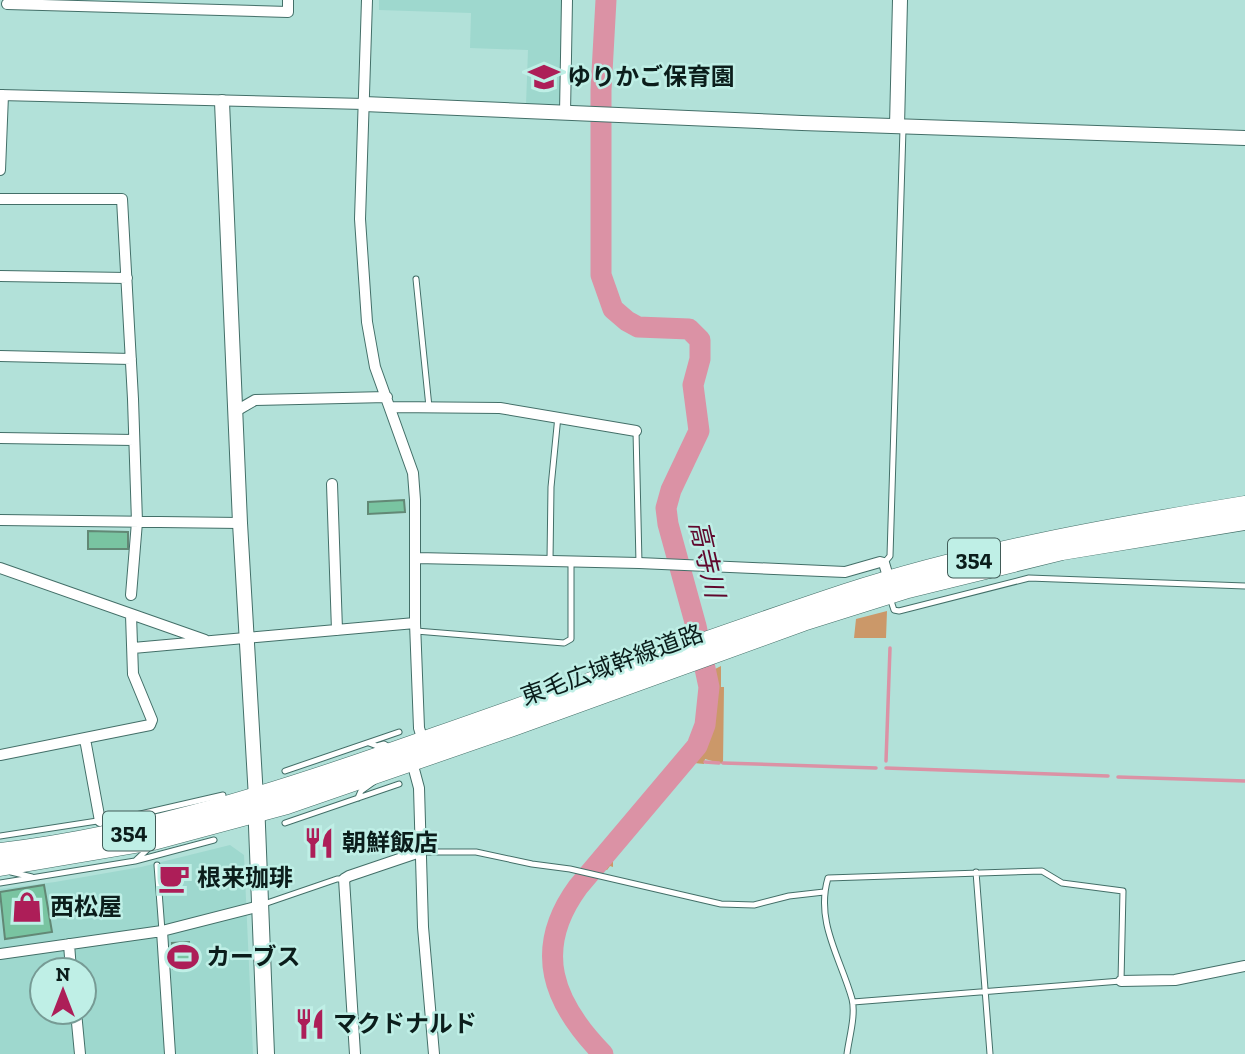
<svg xmlns="http://www.w3.org/2000/svg" width="1245" height="1054" font-family="'Zilla Slab','Noto Sans JP',serif">
  <style>
    .built { fill: #9ed8ce; fill-rule: evenodd }
    .green { fill: #cb9869 }
    .lines { fill: none; stroke-linecap: round; stroke-linejoin: round }
    .stream { stroke: #db92a5; stroke-width: 3.5 }
    .river { stroke: #db92a5; stroke-width: 21 }
    .building { fill: #79c4a1; stroke: #628875; stroke-width: 2 }
    .service-casing { stroke: #436f68; stroke-width: 7 }
    .minor-casing { stroke: #436f68; stroke-width: 12 }
    .tertiary-casing { stroke: #436f68; stroke-width: 16 }
    .secondary-casing { stroke: #436f68; stroke-width: 18 }
    .trunk-casing { stroke: #436f68; stroke-width: 19 }
    .service { stroke: #fff; stroke-width: 5 }
    .minor { stroke: #fff; stroke-width: 10 }
    .tertiary { stroke: #fff; stroke-width: 14 }
    .secondary { stroke: #fff; stroke-width: 16 }
    .trunk { stroke: #fff; stroke-width: 18 }
    .labels { text-anchor: middle; stroke-width: 5; stroke-linejoin: round; paint-order: stroke }
    .shield { fill: #bfefe6; stroke: #415c58; stroke-width: 2 }
    .shield-label { font-size: 23px; font-weight: bold; fill: #0b1d1b }
    .poi-label { font-size: 24px; font-weight: bold; fill: #0b1d1b; stroke: #bfefe6; text-anchor: start }
    .street-label { font-size: 24px; fill: #0b1d1b; stroke: #bfefe6 }
    .water-label { font-size: 26px; font-style: italic; fill: #60082d; stroke: #bfefe6 }
  </style>
  <rect width="100%" height="100%" fill="#b2e1d9"/>
  <path class="built" d="M379,0H564L561,106L526,105L528,50L470,48L471,13L379,10Z
    M230,845L244,855L253,1054H0V889L55,882L141,867ZM42,970H84V1012H42Z"/>
  <path class="green" d="M887,611L886,638H854L856,619Z
    M721,666V687H724L723,764L705,759L704,764L694,763L613,860V867L610,866L607,870L602,868L703,744C714,723 716,693 711,671Z"/>
  <g class="lines">
    <path class="stream" d="M886,761L890,648
      M705,762L719,763
      M723,763L876,768
      M886,768L1108,776
      M1118,777L1245,781"/>
    <path class="river" d="M603,1054C553,1003 532,950 578,887L697,746L705,725L709,687L696,626L668,524L666,508L671,490L699,431L693,385L700,359V340L689,329L638,327L627,321L613,309L601,275V90L606,0"/>
  </g>
  <path class="building" d="M404,500L405,512L368,514V502Z
    M88,531L128,532V549H88Z
    M44,885L52,932L5,939L0,892Z
    M189,942L191,968L173,969L172,943Z"/>
  <g class="lines">
    <defs>
      <path id="service" d="M416,279L429,407
        M636,431L639,563
        M550,560L551,487L558,416
        M884,563L890,556L903,129
        M890,598L894,610L899,611L1029,578L1245,586
        M416,631L564,643L571,639V561
        M369,743L377,746L384,744L389,747
        M285,771L399,732
        M358,798L361,791L375,781
        M285,823L399,784
        M0,836L136,815L223,795
        M421,852H476L532,864L570,869L721,904L754,905L789,896L824,892
        M135,861L150,847
        M157,865L162,931
        M11,872L32,877
        M976,872L990,1054
        M0,883L135,861L214,840
        M264,904L337,879H344
        M847,1054C849,1038 856,1015 852,999C841,959 815,922 828,878L1042,871L1062,883L1123,891L1121,981L853,1002"/>
      <path id="minor" d="M367,0L360,219L367,322L375,367L413,473L415,500V623L419,728L423,741
        M7,4L288,12V0
        M0,95L364,104
        M565,113L567,0
        M0,170L3,95
        M0,199H122L133,399L137,522L131,595
        M0,276L127,278
        M0,356L131,359
        M391,407L500,408L636,431
        M236,411L255,400L387,397
        M0,438L134,440
        M332,484L337,630
        M0,520L240,523
        M416,558L639,563L845,572L880,562L884,563L889,580
        M0,568L205,640
        M133,648L415,623
        M85,739L100,821
        M0,755L150,725L152,720L133,674L131,615
        M412,762L419,788L423,927L434,1054
        M162,931L170,1054
        M69,944L71,970
        M0,954L162,931L260,906
        M1121,981L1175,980L1245,966
        M76,1012L80,1054
        M355,1054L344,879L349,876L420,852"/>
      <path id="tertiary" d="M222,102L240,523L256,798
        M364,104L802,123L1245,138
        M897,126L900,0"/>
      <path id="secondary" d="M256,801L266,1054"/>
      <path id="trunk" d="M0,852C152,834 296,786 439,735C574,688 709,638 845,593C975,551 1111,527 1245,505
        M0,867L153,841L287,805L513,727L803,622L908,589L1062,551L1245,521"/>
    </defs>
    <use href="#service" class="service-casing"/>
    <use href="#minor" class="minor-casing"/>
    <use href="#tertiary" class="tertiary-casing"/>
    <use href="#secondary" class="secondary-casing"/>
    <use href="#trunk" class="trunk-casing"/>
    <use href="#service" class="service"/>
    <use href="#minor" class="minor"/>
    <use href="#tertiary" class="tertiary"/>
    <use href="#secondary" class="secondary"/>
    <use href="#trunk" class="trunk"/>
  </g>
  <defs>
    <symbol id="school-bare" viewBox="-9 -9 18 18"><path d="M0-5L7-2L0 1L-7-2ZM-4 1L0 2.5L4 1V4Q0 6-4 4Z" fill="#ad1e58" stroke="#bfefe6" stroke-width="2.5" paint-order="stroke"/></symbol>
    <symbol id="restaurant-bare" viewBox="-9 -9 18 18"><path d="M-5-6h1v4h1v-4h1v4h1v-4h1v5L-1.5 .5V6h-2V.5L-5-1ZM5-6V6H3V1.5H1.5Q1.5-4 5-6Z" fill="#ad1e58" stroke="#bfefe6" stroke-width="2.5" paint-order="stroke"/></symbol>
    <symbol id="cafe-bare" viewBox="-9 -9 18 18"><path d="M-5.5-4.5H6V0H3Q3 3.5 0 3.5H-2.5Q-5.5 3.5-5.5 0ZM3-3.2v2h1.7v-2ZM-6 4.5H4V6H-6Z" fill="#ad1e58" stroke="#bfefe6" stroke-width="2.5" paint-order="stroke"/></symbol>
    <symbol id="shop-bare" viewBox="-9 -9 18 18"><path d="M-5-2.5h2.3a2.7 3.5 0 0 1 5.4 0H5L5.5 6h-11ZM-1.5-2.5h3a1.5 2.3 0 0 0-3 0Z" fill="#ad1e58" stroke="#bfefe6" stroke-width="2.5" paint-order="stroke"/></symbol>
    <symbol id="stadium-bare" viewBox="-9 -9 18 18"><path d="M0-5a6.5 5 0 1 0 0 10a6.5 5 0 1 0 0-10ZM-3.5-1.8h7v3.6h-7Z" fill="#ad1e58" stroke="#bfefe6" stroke-width="2.5" paint-order="stroke"/></symbol>
  </defs>
  <g fill-rule="evenodd">
    <use href="#school-bare" x="522" y="55" width="44" height="44"/>
    <use href="#restaurant-bare" x="297" y="821" width="44" height="44"/>
    <use href="#cafe-bare" x="152" y="856" width="44" height="44"/>
    <use href="#shop-bare" x="5" y="885" width="44" height="44"/>
    <use href="#stadium-bare" x="161" y="935" width="44" height="44"/>
    <use href="#restaurant-bare" x="288" y="1002" width="44" height="44"/>
  </g>
  <g class="labels">
    <g class="shield">
      <rect x="948" y="538.5" width="52" height="39" rx="5"/>
      <rect x="103" y="811.5" width="52" height="39" rx="5"/>
    </g>
    <g class="shield-label">
      <text x="974" y="566">354</text>
      <text x="129" y="839">354</text>
    </g>
    <g class="poi-label">
      <text x="567" y="85">ゆりかご保育園</text>
      <text x="342" y="851">朝鮮飯店</text>
      <text x="197" y="886">根来珈琲</text>
      <text x="50" y="915">西松屋</text>
      <text x="206" y="965">カーブス</text>
      <text x="333" y="1032">マクドナルド</text>
    </g>
    <g class="street-label">
      <text transform="translate(612 665) rotate(-20)" y="8">東毛広域幹線道路</text>
    </g>
    <g class="water-label">
      <text transform="translate(707 559) rotate(77)" y="9">高寺川</text>
    </g>
  </g>
  <g transform="translate(63 991)"><circle r="33" fill="#bfefe6" stroke="#779b95" stroke-width="2"/>
  <path d="M0-5L12 26L0 18L-12 26Z" fill="#ad1e58"/>
  <text y="-10" font-size="19" font-weight="bold" text-anchor="middle" fill="#0b1d1b">N</text>
  </g>
</svg>
